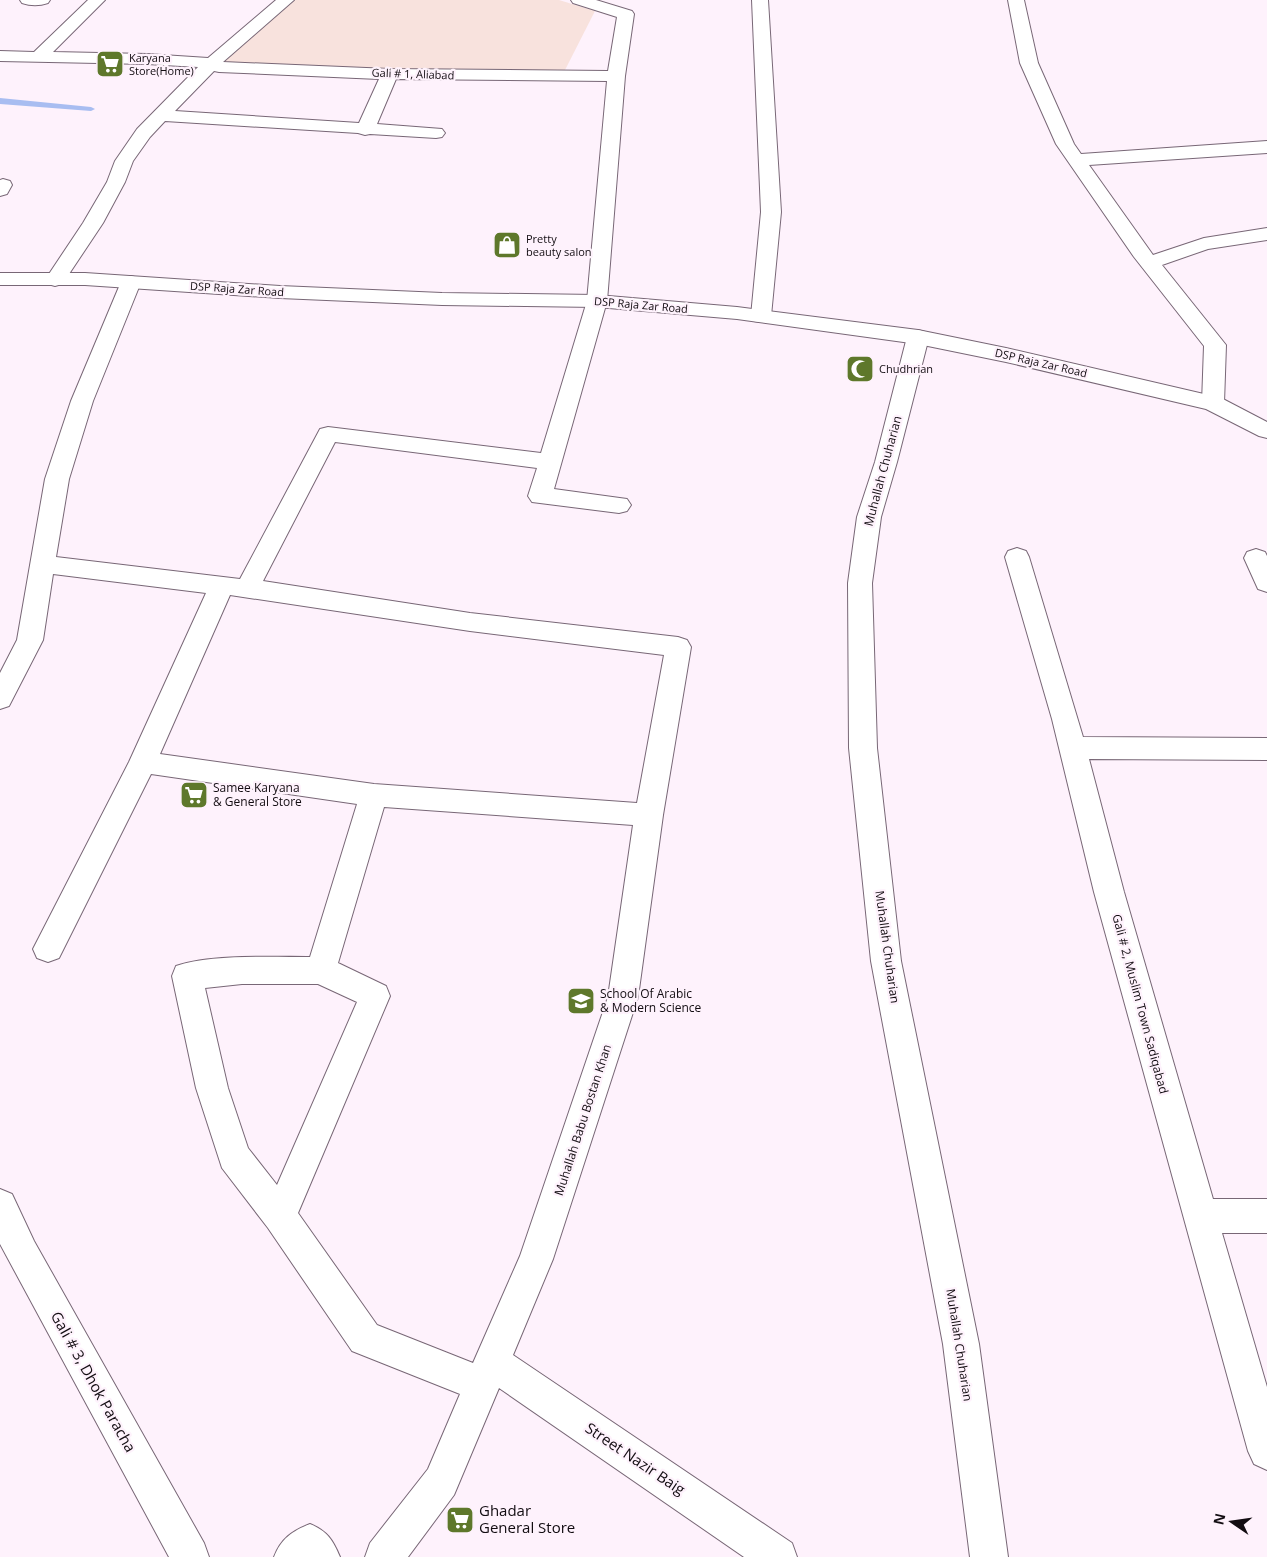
<svg xmlns="http://www.w3.org/2000/svg" width="1267" height="1557" font-family="'Open Sans',sans-serif">
  <style>
    .green { fill: #f8e2dd }
    .lines { fill: none; stroke-linecap: round; stroke-linejoin: round }
    .stream { fill: #a8bdf1; fill-rule: evenodd }
    .minor-casing { stroke: #786776; stroke-width: 2 }
    .tertiary-casing { stroke: #786776; stroke-width: 2 }
    .minor { fill: #fff; fill-rule: evenodd }
    .tertiary { fill: #fff; fill-rule: evenodd }
    .labels { text-anchor: middle; stroke-width: 4.5; stroke-linejoin: round; paint-order: stroke }
    .far-poi-label { font-size: 11px; fill: #120c11; stroke: #fef2fc; text-anchor: start }
    .far-street-label { font-size: 11px; fill: #120c11; stroke: #fef2fc }
    .street-label { font-size: 12px; fill: #120c11; stroke: #fef2fc }
    .poi-label { font-size: 12px; fill: #120c11; stroke: #fef2fc; text-anchor: start }
    .near-street-label { font-size: 15px; fill: #120c11; stroke: #fef2fc }
    .near-poi-label { font-size: 15px; fill: #120c11; stroke: #fef2fc; text-anchor: start }
  </style>
  <rect width="100%" height="100%" fill="#fef2fc"/>
  <path class="green" d="M295,0H559L595,11L564,72H416L219,63Z"/>
  <g class="lines">
    <path class="stream" d="M0,98L91,107L95,109L91,111L0,104Z"/>
    <defs>
      <path id="minor" d="M20,0H50L48,3C39,6 31,6 22,3Z
        M88,0H105L53,52L147,54L208,58L276,0H294L223,62L390,69L608,71L617,17L573,3L571,0H596L632,11L634,14L625,76L607,301L554,489L627,499L631,505L627,511L619,513L532,502L528,496L537,468L335,442L263,581L470,613L678,637L687,640L691,647L663,815L638,997L553,1259L513,1355L792,1543L797,1557H744L499,1388L454,1495L408,1557H365L370,1543L428,1469L460,1394L352,1351L268,1228L222,1168L196,1088L172,976L176,966C211,954 272,957 310,957L357,804L151,774L59,958L48,962L37,958L33,949L129,762L206,593L53,574L43,640L9,706L0,709V673L17,640L45,479L71,401L121,282L124,278L131,276L138,278L141,282L93,401L69,479L56,557L240,579L320,429L328,427L541,453L587,301L607,81L396,79L377,124L442,129L445,133L442,137L436,138L370,134L365,135L358,133L165,121L150,137L133,161L125,182L103,223L65,280L62,284L55,286L48,284L45,280L83,223L107,182L115,161L137,129L198,67L147,64L0,61V51L34,52ZM214,71L219,72L379,79L359,123L175,111ZM230,595L470,631L664,655L637,803L374,784L160,754ZM384,807L633,825L608,997L520,1256L473,1363L377,1325L298,1213L390,996L386,986L338,963ZM242,984H318L357,1002L277,1185L248,1148L228,1088L205,988Z
        M752,0H768L781,212L771,316L768,321L761,322L754,321L751,316L761,212Z
        M1008,0H1024L1038,63L1074,144L1081,154L1267,141V153L1089,165L1153,255L1204,238L1267,228V240L1208,249L1162,265L1226,345L1224,403L1221,408L1213,410L1205,408L1202,403L1204,346L1134,257L1056,144L1020,63Z
        M3,179L10,181L12,185L7,194L0,196V180Z
        M918,330L925,332L929,337L897,462L881,517L872,583L877,748L901,961L979,1344L1008,1557H970L943,1344L871,961L849,748L848,583L857,517L875,462L907,337L911,332Z
        M1017,548L1026,551L1029,557L1083,737L1267,738V760L1089,759L1124,892L1213,1199H1267V1233H1222L1267,1387V1470L1254,1464L1248,1451L1094,892L1052,719L1005,557L1008,551Z
        M1256,549L1265,552L1267,556V592L1258,589L1244,558L1247,552Z
        M0,1189L12,1194L34,1241L204,1543L209,1557H169L0,1244Z
        M310,1524C327,1531 333,1540 340,1557H274C281,1539 292,1531 310,1524Z"/>
      <path id="tertiary" d="M0,273H85L280,286L442,293L597,295L737,307L918,330L1006,348L1221,398L1267,422V438L1259,436L1206,409L1006,362L918,344L737,319L597,307L442,305L280,298L85,285H0Z"/>
    </defs>
    <use href="#minor" class="minor-casing"/>
    <use href="#tertiary" class="tertiary-casing"/>
    <use href="#minor" class="minor"/>
    <use href="#tertiary" class="tertiary"/>
  </g>
  <defs>
    <symbol id="supermarket-square" viewBox="-11 -11 22 22"><rect x="-9" y="-9" width="18" height="18" rx="4" fill="#5e782b" stroke="#fef2fc"/><path d="M-6-5.5h2.5l.6 2H6L4.5 2H-2.5L-4.4-4H-6ZM-1.5 3.2a1.3 1.3 0 1 0 .1 0ZM3 3.2a1.3 1.3 0 1 0 .1 0Z" fill="#fff"/></symbol>
    <symbol id="shop-square" viewBox="-11 -11 22 22"><rect x="-9" y="-9" width="18" height="18" rx="4" fill="#5e782b" stroke="#fef2fc"/><path d="M-5-2.5h2.3a2.7 3.5 0 0 1 5.4 0H5L5.5 6h-11ZM-1.5-2.5h3a1.5 2.3 0 0 0-3 0Z" fill="#fff"/></symbol>
    <symbol id="mosque-square" viewBox="-11 -11 22 22"><rect x="-9" y="-9" width="18" height="18" rx="4" fill="#5e782b" stroke="#fef2fc"/><path d="M3.5-4.9A6 6 0 1 0 3.5 4.9A5 5 0 1 1 3.5-4.9Z" fill="#fff"/></symbol>
    <symbol id="school-square" viewBox="-11 -11 22 22"><rect x="-9" y="-9" width="18" height="18" rx="4" fill="#5e782b" stroke="#fef2fc"/><path d="M0-5L7-2L0 1L-7-2ZM-4 1L0 2.5L4 1V4Q0 6-4 4Z" fill="#fff"/></symbol>
  </defs>
  <g fill-rule="evenodd">
    <use href="#supermarket-square" x="94" y="48" width="32" height="32"/>
    <use href="#shop-square" x="491" y="229" width="32" height="32"/>
    <use href="#mosque-square" x="844" y="353" width="32" height="32"/>
    <use href="#supermarket-square" x="178" y="779" width="32" height="32"/>
    <use href="#school-square" x="565" y="985" width="32" height="32"/>
    <use href="#supermarket-square" x="444" y="1504" width="32" height="32"/>
  </g>
  <g class="labels">
    <g class="far-poi-label">
      <text x="129" y="62">Karyana<tspan x="129" dy="13">Store(Home)</tspan></text>
      <text x="526" y="243">Pretty<tspan x="526" dy="13">beauty salon</tspan></text>
      <text x="879" y="373">Chudhrian</text>
    </g>
    <g class="far-street-label">
      <text transform="translate(413 74) rotate(2)" y="4">Gali # 1, Aliabad</text>
      <text transform="translate(237 289) rotate(4)" y="4">DSP Raja Zar Road</text>
      <text transform="translate(641 305) rotate(5)" y="4">DSP Raja Zar Road</text>
      <text transform="translate(1041 363) rotate(13)" y="4">DSP Raja Zar Road</text>
    </g>
    <g class="street-label">
      <text transform="translate(883 471) rotate(-75)" y="4">Muhallah Chuharian</text>
      <text transform="translate(887 947) rotate(82)" y="4">Muhallah Chuharian</text>
      <text transform="translate(1140 1004) rotate(75)" y="4">Gali # 2, Muslim Town Sadiqabad</text>
      <text transform="translate(583 1120) rotate(-72)" y="4">Muhallah Babu Bostan Khan</text>
      <text transform="translate(959 1345) rotate(81)" y="4">Muhallah Chuharian</text>
    </g>
    <g class="poi-label">
      <text x="213" y="792">Samee Karyana<tspan x="213" dy="14">&amp; General Store</tspan></text>
      <text x="600" y="998">School Of Arabic<tspan x="600" dy="14">&amp; Modern Science</tspan></text>
    </g>
    <g class="near-street-label">
      <text transform="translate(93 1382) rotate(61)" y="5">Gali # 3, Dhok Paracha</text>
      <text transform="translate(635 1459) rotate(34)" y="5">Street Nazir Baig</text>
    </g>
    <g class="near-poi-label">
      <text x="479" y="1516">Ghadar<tspan x="479" dy="17">General Store</tspan></text>
    </g>
  </g>
  <g transform="translate(1232 1522) rotate(283)" stroke="#fef2fc" stroke-width="4" paint-order="stroke">
  <path d="M0-4L9 19L0 12L-9 19Z" fill="#120c11"/>
  <text y="-8" font-size="14" font-weight="bold" text-anchor="middle" fill="#120c11">N</text>
  </g>
</svg>
